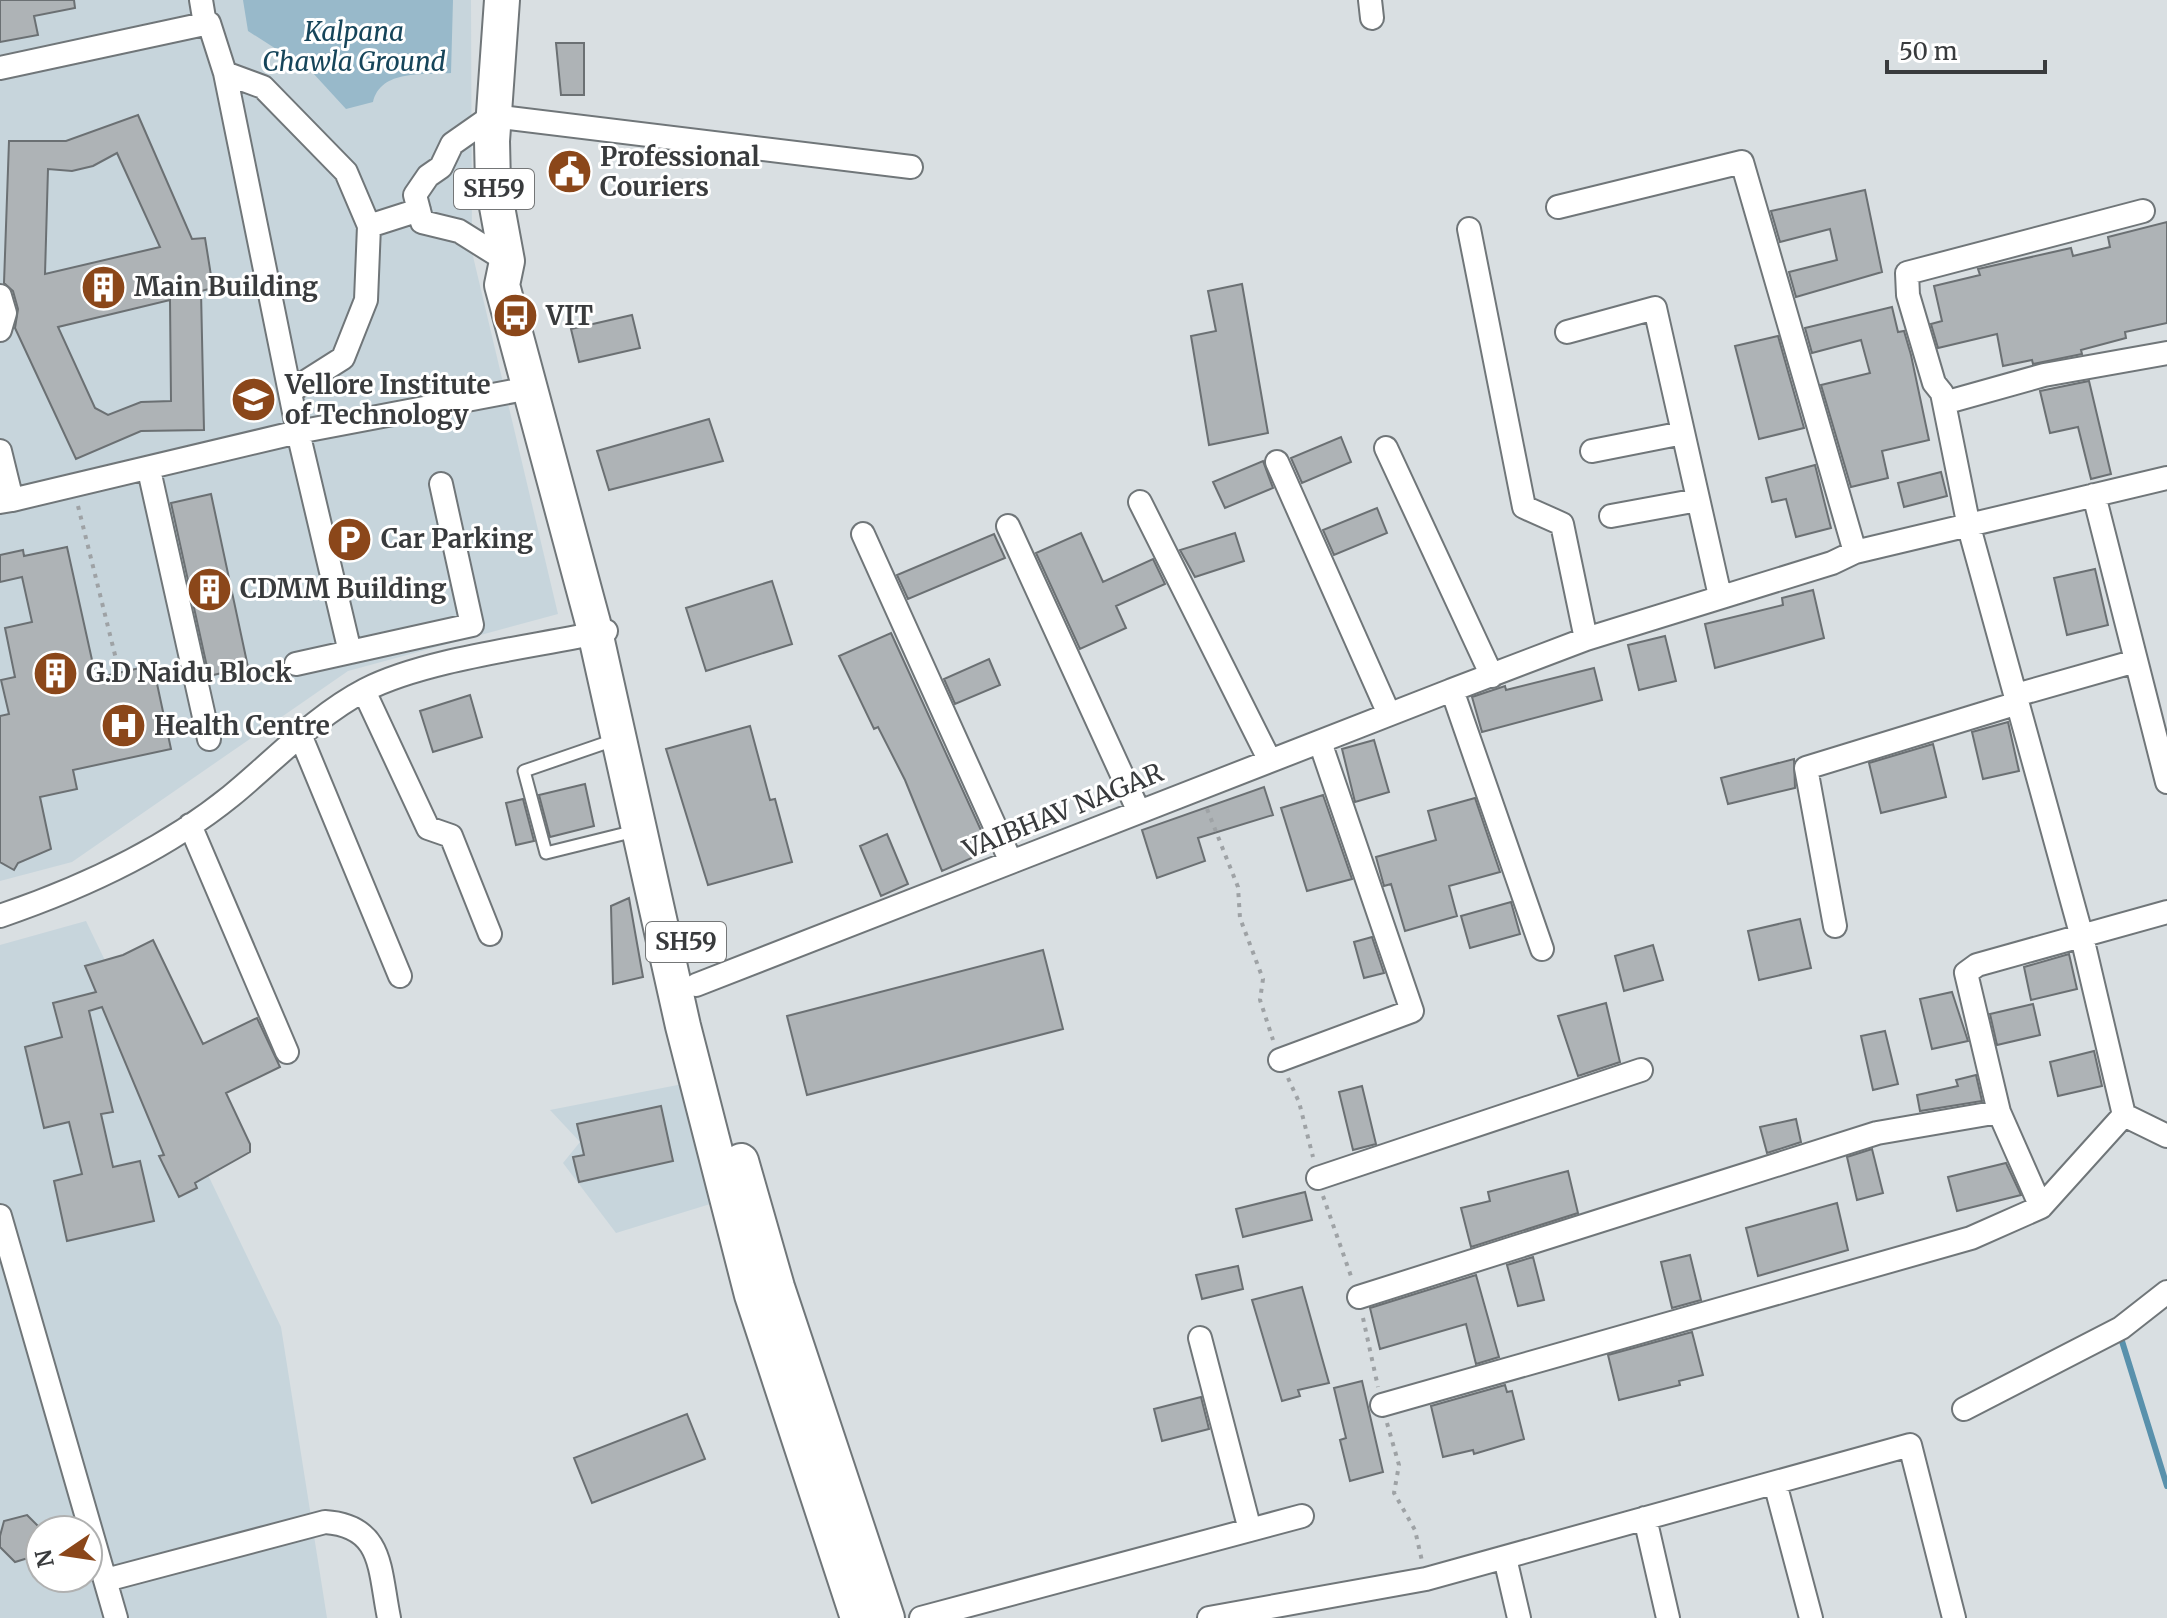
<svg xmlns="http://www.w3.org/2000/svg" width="2167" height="1618" font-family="Merriweather,serif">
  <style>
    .built { fill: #c7d5dc; fill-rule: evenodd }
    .green { fill: #98b9ca }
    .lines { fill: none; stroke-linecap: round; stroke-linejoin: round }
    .stream { stroke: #5991ac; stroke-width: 6 }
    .building { fill: #aeb3b6; stroke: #6b7073; stroke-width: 2; fill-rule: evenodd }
    .service-casing { stroke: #707679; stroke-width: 15 }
    .minor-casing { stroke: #707679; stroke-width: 26 }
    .primary-casing { stroke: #707679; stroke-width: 38 }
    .path { stroke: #9ea2a5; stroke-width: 4; stroke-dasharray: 4 6; stroke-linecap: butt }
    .service { stroke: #fff; stroke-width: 11 }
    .minor { stroke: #fff; stroke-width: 22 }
    .primary { stroke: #fff; stroke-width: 34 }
    .labels { text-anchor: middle; stroke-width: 6; stroke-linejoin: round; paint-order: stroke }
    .shield { fill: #fff; stroke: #747677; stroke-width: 2 }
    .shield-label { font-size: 24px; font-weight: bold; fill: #393b3d }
    .park-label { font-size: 26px; font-style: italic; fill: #16455a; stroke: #fff }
    .poi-label { font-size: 26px; font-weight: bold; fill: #393b3d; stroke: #fff; text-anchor: start }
    .street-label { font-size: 26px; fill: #393b3d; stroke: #fff }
  </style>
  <rect width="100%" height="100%" fill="#d9dfe2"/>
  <path class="built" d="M0,0H471L472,252L558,614L348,671L72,862L0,881Z
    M86,921L281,1327L327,1618H0V945ZM40,1530H88V1578H40Z
    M693,1082L720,1201L616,1233L563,1163L580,1142L550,1110Z"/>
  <path class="green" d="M243,0H453L451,73C424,75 381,69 373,102L346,109L312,72L248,31Z"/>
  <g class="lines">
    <path class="stream" d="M2121,1338L2167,1486"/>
  </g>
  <path class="building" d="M0,0H74L75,8L34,16L38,35L0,42Z
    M556,43H584V95H561Z
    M138,115L192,239L205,238L213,288L201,291L204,430L141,431L76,459L15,328L18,309L13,291L4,283L9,141H66ZM117,153L160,247L45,274L48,169L72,171L93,166ZM170,300L171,401L141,402L108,415L95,408L58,327Z
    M1865,190L1882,272L1796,297L1789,272L1837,260L1830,229L1780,242L1771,211Z
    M2167,222V323L2125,332L2126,338L2081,350L2082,354L2033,364L2032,360L2003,366L1997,334L1938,348L1931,324L1942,321L1934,286L1980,275L1978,269L2071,248L2073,256L2110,247L2108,237Z
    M1242,284L1268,433L1209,445L1191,336L1216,331L1208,291Z
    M1892,307L1898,332L1904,331L1911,355L1929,440L1882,451L1888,478L1851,487L1821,385L1870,373L1861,340L1812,353L1805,328Z
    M632,315L640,348L579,362L571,329Z
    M1778,336L1804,428L1759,439L1735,346Z
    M2089,381L2111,474L2091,479L2078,427L2050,433L2040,391Z
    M709,419L723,461L609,490L597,451Z
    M1341,437L1351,462L1302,483L1291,458Z
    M1263,461L1273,488L1225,508L1213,482Z
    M1815,465L1831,528L1796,537L1786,499L1772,502L1766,478Z
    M1941,472L1947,496L1904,507L1898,483Z
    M211,494L248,667L209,676L171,503Z
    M1377,508L1387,533L1334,555L1323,530Z
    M1081,533L1103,582L1153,559L1165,584L1116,606L1126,628L1080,649L1036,553Z
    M1235,533L1244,561L1195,577L1180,550Z
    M994,534L1005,558L908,599L897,575Z
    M67,547L96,678L153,665L171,749L73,770L77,789L40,797L51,849L18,863L14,870L0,862V716L9,714L1,680L15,677L5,628L32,622L22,577L0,582V555L23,550L24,556Z
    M2095,569L2108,625L2067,635L2054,578Z
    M772,581L792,644L706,671L686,608Z
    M1813,590L1824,638L1715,668L1705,624L1783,605L1782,598Z
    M891,633L990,850L942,871L905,780L878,727L874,729L839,656Z
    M1665,636L1676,681L1639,690L1628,645Z
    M989,659L1000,685L955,704L944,679Z
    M1594,668L1602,700L1482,732L1472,697L1505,686L1506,690Z
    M470,695L482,737L433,752L420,711Z
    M2008,722L2019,771L1983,779L1972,732Z
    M750,726L770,800L775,799L792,862L708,885L666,749Z
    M1374,740L1389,792L1355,802L1342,749Z
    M1933,744L1946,797L1881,813L1869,763Z
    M1794,759L1795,788L1728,804L1721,778Z
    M585,784L594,826L550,837L539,795Z
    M1264,787L1273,815L1198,838L1205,861L1157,878L1142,830Z
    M1323,795L1352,879L1307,891L1281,808Z
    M1475,798L1500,872L1449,886L1457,916L1405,931L1391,884L1384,886L1376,857L1436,840L1428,811Z
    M523,799L534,841L516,845L506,803Z
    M887,834L908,884L881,896L860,846Z
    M629,898L643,977L613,984L611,906Z
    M1511,902L1520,934L1470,948L1461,916Z
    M1800,919L1811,968L1759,980L1748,931Z
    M1372,937L1384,973L1364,978L1354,942Z
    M153,940L203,1044L257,1018L280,1067L226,1093L250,1144V1152L195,1183L197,1188L179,1197L159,1156L164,1155L102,1007L89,1011L113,1112L101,1114L113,1167L140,1161L154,1221L67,1241L54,1181L82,1174L69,1122L44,1128L25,1047L62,1037L53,1003L96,992L85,966L123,955Z
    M1653,945L1663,980L1624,991L1615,956Z
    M1043,950L1063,1029L807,1095L787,1016Z
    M2069,954L2077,989L2031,1000L2024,967Z
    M1952,992L1968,1041L1932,1049L1920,999Z
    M1606,1003L1620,1062L1578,1076L1558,1016Z
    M2033,1004L2040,1035L1997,1045L1990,1014Z
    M1885,1031L1898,1084L1873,1090L1861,1036Z
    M2094,1051L2102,1086L2058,1096L2050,1062Z
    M1976,1075L1982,1101L1920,1111L1917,1095L1958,1086L1956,1080Z
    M1362,1086L1376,1144L1353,1150L1339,1092Z
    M661,1106L673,1161L579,1182L573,1157L584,1155L577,1124Z
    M1796,1119L1801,1142L1767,1153L1760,1127Z
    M1872,1149L1883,1193L1857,1200L1847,1157Z
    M2006,1163L2021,1195L1957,1211L1948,1177Z
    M1568,1171L1578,1213L1471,1247L1461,1208L1490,1201L1488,1192Z
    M1305,1192L1312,1220L1243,1237L1236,1209Z
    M1837,1203L1848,1250L1758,1276L1746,1228Z
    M1690,1255L1701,1300L1672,1308L1661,1262Z
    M1533,1257L1544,1300L1518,1306L1507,1265Z
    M1238,1266L1243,1289L1202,1299L1196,1275Z
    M1476,1275L1499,1357L1476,1364L1466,1324L1380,1349L1370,1308Z
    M1302,1287L1329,1383L1298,1390L1300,1396L1282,1401L1252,1300Z
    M1692,1332L1703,1375L1679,1381L1680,1385L1619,1400L1608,1355Z
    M1362,1381L1383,1472L1350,1481L1340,1440L1346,1438L1334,1388Z
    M1505,1385L1507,1392L1512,1391L1524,1439L1474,1454L1473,1450L1443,1457L1431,1406Z
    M1201,1397L1209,1429L1162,1441L1154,1409Z
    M687,1414L705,1459L592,1503L574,1458Z
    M27,1515L40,1528V1549L38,1555L15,1562L0,1547V1536L4,1521Z"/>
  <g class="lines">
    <defs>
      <path id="service" d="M614,740L524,771L546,853L635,831"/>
      <path id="minor" d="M201,0L205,24
        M1370,0L1372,18
        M0,68L209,23L225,73L298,432L350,652
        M225,73L263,87L346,172L369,226L366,300L343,358L291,391
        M1558,207L1742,162L1855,552
        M2143,211L1907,273L1908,295L1934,383L1942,393L1969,527L2082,937L2124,1115L2167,1136
        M369,226L419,210
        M1469,229L1524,507L1562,524L1586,639
        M507,261L459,231L422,222L415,195L428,176L441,167L452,144L492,116L911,167
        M0,296L5,313L0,330
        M1567,332L1655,308L1720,596
        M1944,403L2044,375L2167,353
        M1386,448L1492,676
        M0,451L12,500L0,502
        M1592,451L1683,433
        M1277,462L1389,714
        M149,470L209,739
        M2094,495L2167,782
        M12,500L298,432L530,388
        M1140,502L1269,759
        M1611,516L1698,500
        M1008,526L1139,812
        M863,534L1011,862
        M296,664L472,625L441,484
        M364,691L428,828L451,836L490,934
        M2016,695L2136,661
        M301,737L400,976
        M190,825L287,1052
        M0,916C82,888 163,851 231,796C274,761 315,716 365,690C428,658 535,647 606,631
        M1835,926L1806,768L2018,703
        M1542,949L1452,690L1586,639L1832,563L1855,552L2167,478
        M696,985L1452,690
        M1280,1060L1412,1011L1320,742
        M1318,1178L1641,1070
        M2041,1207L1999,1112L1966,973L1977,965L2167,912
        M0,1216L116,1618
        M1359,1297L1877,1133L1999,1112
        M1200,1338L1250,1530
        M1382,1405L1971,1238L2041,1207L2124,1115
        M1964,1409L2121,1328L2167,1292
        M1775,1483L1811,1618
        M1645,1518L1668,1618
        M1505,1558L1519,1618
        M106,1580L325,1522C384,1526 379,1570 389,1618
        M921,1618L1302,1516
        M1209,1618L1426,1579L1910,1445L1954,1618"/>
      <path id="primary" d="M502,0L492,141L493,185L507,261L502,285L593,623L683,1026L752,1295L858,1618
        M741,1161L777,1287L887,1618"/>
    </defs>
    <use href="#service" class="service-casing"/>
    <use href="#minor" class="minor-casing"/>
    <use href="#primary" class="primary-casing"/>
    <path class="path" d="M78,506L117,663
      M1207,809L1238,887L1240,918L1263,979L1260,1000L1273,1040
      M1288,1078L1299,1102L1313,1157
      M1323,1196L1352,1279
      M1363,1318L1378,1387
      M1387,1423L1399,1465L1394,1493L1415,1530L1422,1561"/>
    <use href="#service" class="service"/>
    <use href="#minor" class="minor"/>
    <use href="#primary" class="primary"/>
  </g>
  <defs>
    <symbol id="civic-disc" viewBox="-11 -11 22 22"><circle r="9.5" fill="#8b471a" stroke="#fff"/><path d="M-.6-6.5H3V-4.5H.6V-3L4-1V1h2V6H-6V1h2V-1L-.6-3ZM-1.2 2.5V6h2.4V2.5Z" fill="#fff"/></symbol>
    <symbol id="building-disc" viewBox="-11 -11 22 22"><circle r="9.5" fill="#8b471a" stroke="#fff"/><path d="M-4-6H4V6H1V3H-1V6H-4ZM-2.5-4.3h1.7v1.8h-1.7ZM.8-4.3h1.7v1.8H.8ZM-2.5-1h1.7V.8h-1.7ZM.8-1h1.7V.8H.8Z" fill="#fff"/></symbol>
    <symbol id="bus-disc" viewBox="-11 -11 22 22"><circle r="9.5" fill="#8b471a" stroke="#fff"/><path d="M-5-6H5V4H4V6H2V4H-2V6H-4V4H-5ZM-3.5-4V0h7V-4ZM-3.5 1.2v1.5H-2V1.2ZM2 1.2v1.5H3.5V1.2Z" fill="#fff"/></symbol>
    <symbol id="university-disc" viewBox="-11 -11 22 22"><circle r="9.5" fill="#8b471a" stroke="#fff"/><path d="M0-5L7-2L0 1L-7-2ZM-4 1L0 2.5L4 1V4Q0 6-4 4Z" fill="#fff"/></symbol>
    <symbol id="parking-disc" viewBox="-11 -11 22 22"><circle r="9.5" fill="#8b471a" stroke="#fff"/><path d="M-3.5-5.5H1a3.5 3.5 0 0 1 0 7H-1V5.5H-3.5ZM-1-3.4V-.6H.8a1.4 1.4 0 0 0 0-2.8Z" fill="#fff"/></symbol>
    <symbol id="hospital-disc" viewBox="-11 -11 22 22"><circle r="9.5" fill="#8b471a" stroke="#fff"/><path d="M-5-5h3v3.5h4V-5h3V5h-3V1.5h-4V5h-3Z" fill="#fff"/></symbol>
  </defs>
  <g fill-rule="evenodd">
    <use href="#civic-disc" x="544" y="146" width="51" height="51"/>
    <use href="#building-disc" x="78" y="262" width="51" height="51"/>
    <use href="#bus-disc" x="490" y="290" width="51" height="51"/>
    <use href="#university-disc" x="228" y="374" width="51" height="51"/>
    <use href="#parking-disc" x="324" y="514" width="51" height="51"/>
    <use href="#building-disc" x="184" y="564" width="51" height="51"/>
    <use href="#building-disc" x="30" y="648" width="51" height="51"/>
    <use href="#hospital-disc" x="98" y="700" width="51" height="51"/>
  </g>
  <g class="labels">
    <g class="shield">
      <rect x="454" y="169" width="80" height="40" rx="6"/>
      <rect x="646" y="922" width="80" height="40" rx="6"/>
    </g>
    <g class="shield-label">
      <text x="494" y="197">SH59</text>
      <text x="686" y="950">SH59</text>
    </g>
    <g class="park-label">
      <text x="354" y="41">Kalpana<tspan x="354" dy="30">Chawla Ground</tspan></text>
    </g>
    <g class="poi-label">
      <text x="600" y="166">Professional<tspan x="600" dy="30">Couriers</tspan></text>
      <text x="134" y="296">Main Building</text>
      <text x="546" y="325">VIT</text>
      <text x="285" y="394">Vellore Institute<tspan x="285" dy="30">of Technology</tspan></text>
      <text x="381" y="548">Car Parking</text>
      <text x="240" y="598">CDMM Building</text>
      <text x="86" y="682">G.D Naidu Block</text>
      <text x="154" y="735">Health Centre</text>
    </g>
    <g class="street-label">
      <text transform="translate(1063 811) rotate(-22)" y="9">VAIBHAV NAGAR</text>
    </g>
  </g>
  <g transform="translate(64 1554) rotate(257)"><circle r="38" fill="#ffffff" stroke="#b0b1b1" stroke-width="2"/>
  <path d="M0-6L14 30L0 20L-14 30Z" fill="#8b471a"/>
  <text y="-12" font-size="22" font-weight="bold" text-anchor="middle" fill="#393b3d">N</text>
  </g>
  <path d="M1887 60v12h158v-12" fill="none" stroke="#393b3d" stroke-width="4"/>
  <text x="1899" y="60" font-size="24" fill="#393b3d" stroke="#ffffff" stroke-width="6" paint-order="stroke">50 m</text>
</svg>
